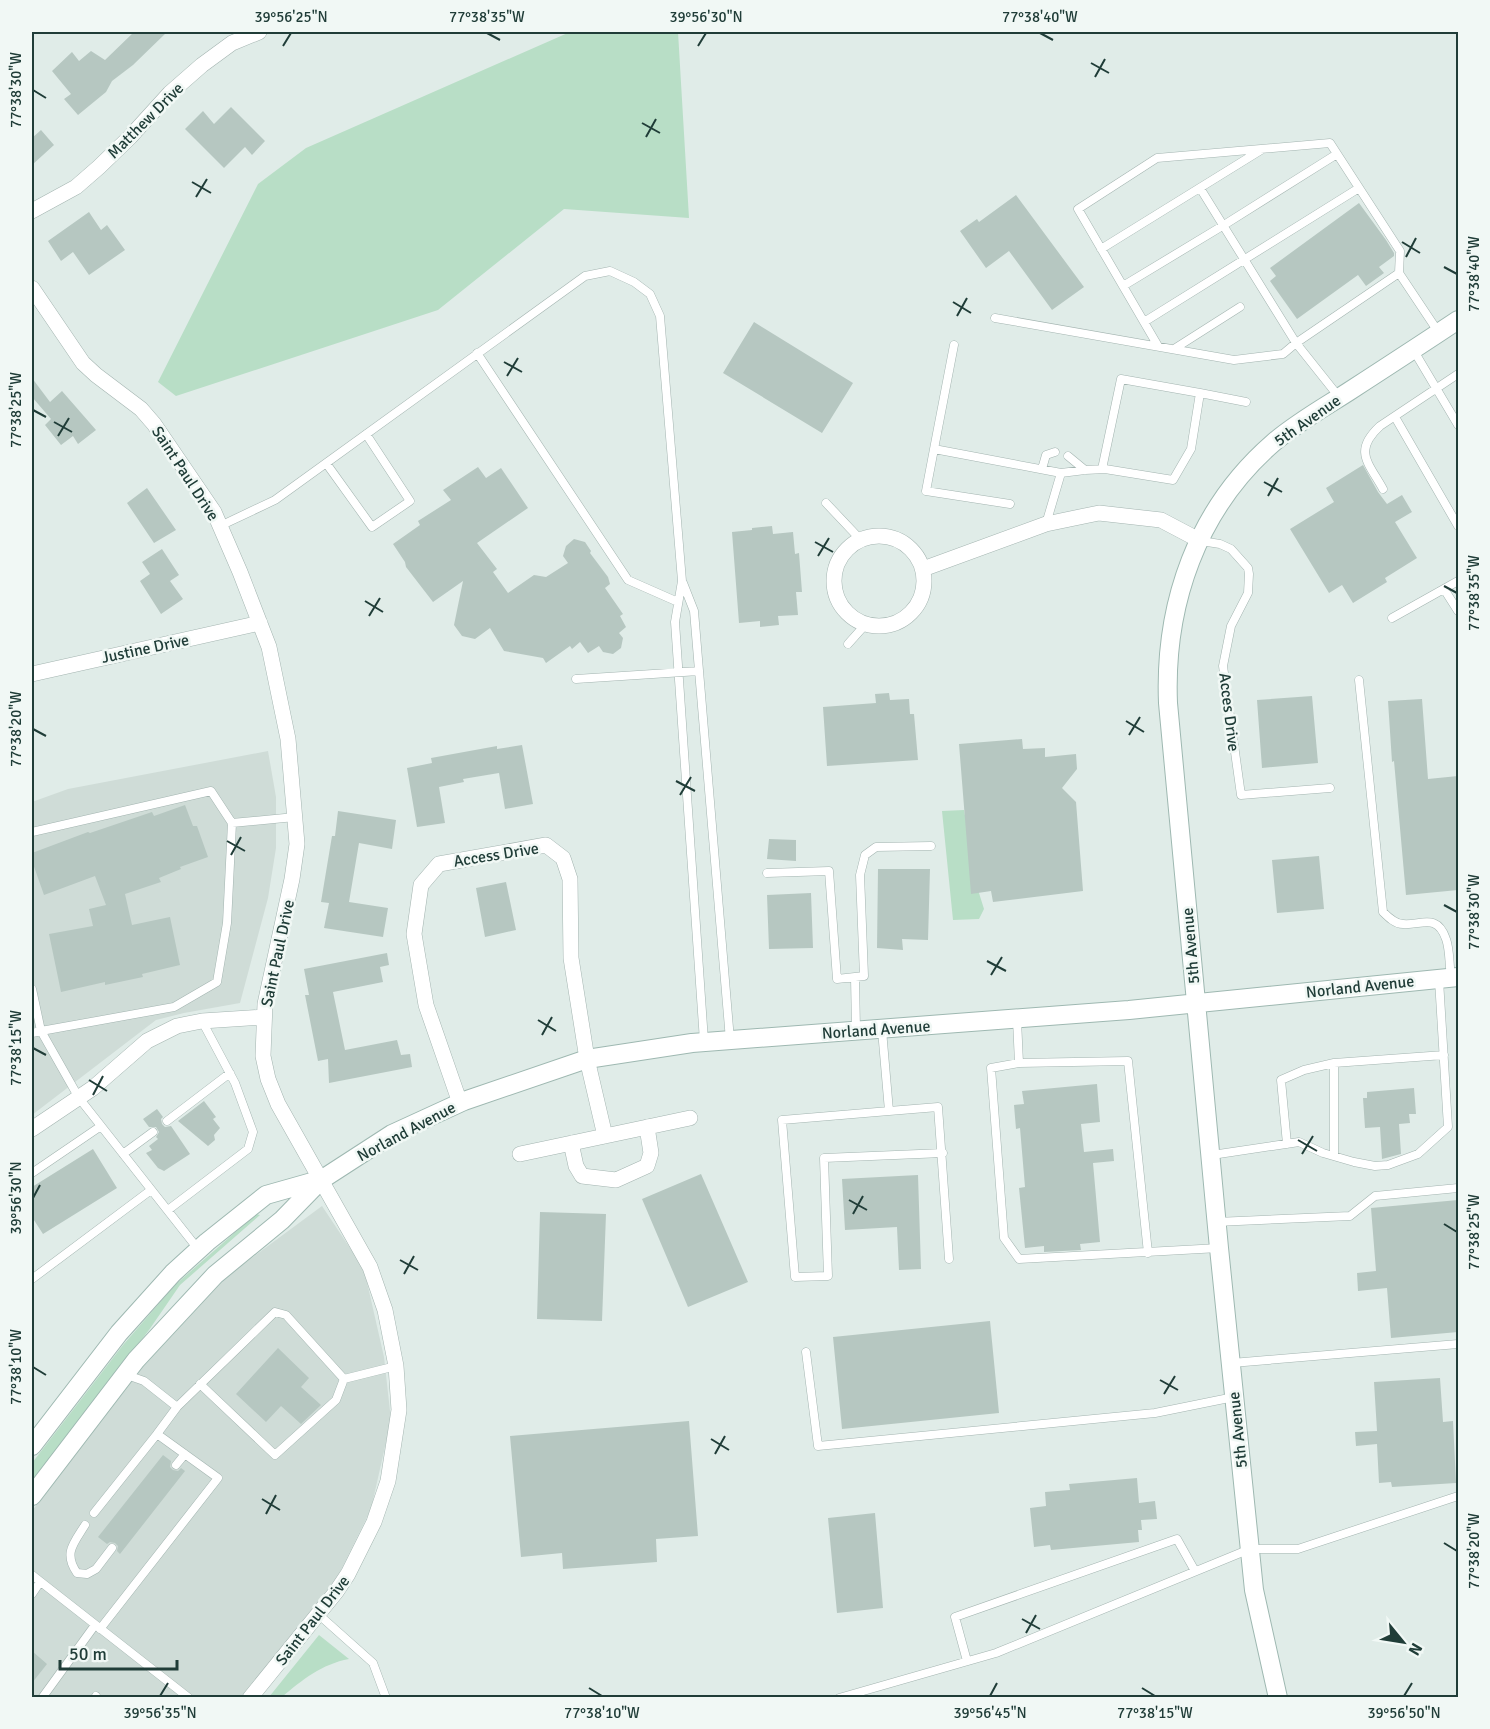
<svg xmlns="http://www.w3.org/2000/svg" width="1490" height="1729" font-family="Signika,sans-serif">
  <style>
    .built { fill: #cfdcd7 }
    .green { fill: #b8dec6 }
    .building { fill: #b6c7c1 }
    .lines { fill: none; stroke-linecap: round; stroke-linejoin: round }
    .lane-casing { stroke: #a3b4b0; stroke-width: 9 }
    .street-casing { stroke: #a3b4b0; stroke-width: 16 }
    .secondary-casing { stroke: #9eb8b1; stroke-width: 20 }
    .lane { stroke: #fff; stroke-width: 8 }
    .street { stroke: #fff; stroke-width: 15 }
    .secondary { stroke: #fff; stroke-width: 18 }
    .ticks { fill: none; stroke: #203d38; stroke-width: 2 }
    .labels { text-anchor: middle; stroke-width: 5; stroke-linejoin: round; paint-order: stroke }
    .street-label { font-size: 16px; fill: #203d38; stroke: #f1f8f5 }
    .neatline { fill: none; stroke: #203d38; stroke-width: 2 }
    .ticks-label { font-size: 15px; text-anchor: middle; fill: #203d38 }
  </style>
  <rect width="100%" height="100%" fill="#e0ece8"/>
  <path class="built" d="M268,751L276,797V848L268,898L240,1003L184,1013L156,1020L32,1115V802L68,789Z
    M322,1206L364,1269L384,1357L391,1420L371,1509L337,1578L243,1697H32V1511L147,1359L219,1282Z"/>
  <path class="green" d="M570,32H678L689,218L564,209L438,310L176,396L158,382L258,184L306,148Z
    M964,810L979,893L984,909L979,919L953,920L942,811Z
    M256,1214L260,1215L180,1285L149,1330L32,1482V1463L123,1345L175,1285Z
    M319,1635L349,1659C322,1664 302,1680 282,1697H269Z"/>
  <path class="building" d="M134,32H167L133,65L112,81L106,92L78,115L64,99L71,94L52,71L72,52L79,61L91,51L105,60Z
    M231,107L265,141L252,155L245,147L224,168L185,129L203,111L214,124Z
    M41,130L54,145L32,165V138Z
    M1016,195L1084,287L1052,310L1009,251L986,268L960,231L977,219L979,222Z
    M1359,203L1386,240L1394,253V256L1379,267L1384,273L1366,286L1358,275L1297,319L1270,281L1276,276L1270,268Z
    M89,212L101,230L107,225L125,250L89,275L73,252L61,261L48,241Z
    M754,322L853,383L822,433L723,373Z
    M32,378L50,402L62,391L96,430L78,444L73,436L61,445L45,425L51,419L32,397Z
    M1363,465L1378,492L1387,504L1402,495L1412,512L1395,522L1417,558L1385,578L1387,582L1353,603L1342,585L1329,593L1290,529L1334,502L1326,488Z
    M478,467L486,478L501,468L528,508L477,543L497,569L493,572L508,593L534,575L546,577L568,563L563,556L566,546L574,539L585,542L591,551L590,553L608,577L610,584L605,588L623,614L620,616L626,627L619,633L623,638L621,648L613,654L603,652L599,646L588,653L580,642L572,649L570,646L546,663L543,658L504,651L490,628L475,639L462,636L454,625L463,581L433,602L406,567L405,562L393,544L420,525L418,521L451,500L443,490Z
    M147,488L176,530L154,543L127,503Z
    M772,526L773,534L793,532L795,554L799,553L802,592H796L798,615L778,616L779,625L760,627V621L739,623L732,532L752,530V528Z
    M162,549L179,575L170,581L183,599L161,614L140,581L150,574L142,562Z
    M889,693L890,700L909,699L910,714H914L918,760L827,766L823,707L876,703L875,694Z
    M1312,696L1318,763L1262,768L1257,700Z
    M1422,699L1428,779L1458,776V890L1406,895L1394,761L1392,762L1388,701Z
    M1022,739L1023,749L1045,748V757L1076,754L1077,769L1062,788L1076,802L1083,891L993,902L991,891L971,894L959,744Z
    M522,745L533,804L505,809L499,773L463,779L464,782L439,787L445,823L417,827L407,768L432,763L431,758L497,746V749Z
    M185,805L193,826H197L208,857L180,867L181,869L159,878L161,882L125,894L132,925L170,917L180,965L142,974L143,977L105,985V982L61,992L49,934L93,926L89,909L106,905L95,876L44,895L32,861V853L88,832L90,833L152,812L154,816Z
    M338,811L396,820L392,849L359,843L349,902L388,908L383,937L324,928L329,903L321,902L332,836H335Z
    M769,839L796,840V861L767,859Z
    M1319,856L1324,909L1277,913L1272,860Z
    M878,869H930L928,940L902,939L903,950L877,948Z
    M506,882L516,930L485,937L476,888Z
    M811,893L813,948L769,949L767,895Z
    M387,953L389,965L380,967L383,982L333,992L345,1050L397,1040L401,1055L410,1054L412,1067L329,1083L328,1059L318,1061L305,995H309L304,969Z
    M1097,1084L1100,1122L1081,1124L1084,1152L1113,1149L1114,1161L1093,1163L1100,1242L1080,1244L1081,1250L1044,1252V1246L1025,1248L1019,1188L1025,1187L1020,1128L1016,1129L1014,1105L1024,1104L1022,1091Z
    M1414,1088L1416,1114H1409L1410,1123L1399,1124L1401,1154L1382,1159L1380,1127L1365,1128L1363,1098H1367V1092Z
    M204,1101L216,1117L213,1119L220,1128L214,1135L215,1140L208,1146L178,1121Z
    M157,1109L163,1117L161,1119L162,1124L165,1127L171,1126L190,1154L164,1171L158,1168L146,1153L152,1150L149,1146L158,1139L156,1137L159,1132L156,1127H149L143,1119Z
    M93,1149L117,1188L43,1234L32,1217V1187Z
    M701,1174L748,1282L688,1307L642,1199Z
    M918,1175L921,1269L899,1270L897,1227L845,1230L842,1179Z
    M1458,1200V1332L1391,1338L1387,1288L1358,1291L1357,1273L1376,1271L1371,1208Z
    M540,1212L606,1214L602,1321L537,1319Z
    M990,1321L999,1413L842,1429L833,1337Z
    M278,1348L309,1378L301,1387L321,1405L301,1424L281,1406L266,1422L236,1394Z
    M1440,1378L1443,1422L1453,1421L1456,1483L1392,1487L1391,1482L1379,1483L1377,1444L1356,1446L1355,1432L1377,1431L1374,1382Z
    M689,1421L698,1536L656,1539L657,1562L563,1569L562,1553L521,1557L510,1436Z
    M163,1455L171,1461L170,1467L173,1470L178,1471L181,1468L185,1471L120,1554L117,1551L118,1546L115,1543L110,1542L107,1544L98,1537Z
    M1137,1478L1139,1503L1155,1501L1157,1519L1141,1520L1142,1530H1138L1139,1542L1051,1550L1050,1545L1034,1547L1030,1508L1046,1506L1045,1492L1070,1490L1069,1484Z
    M875,1513L883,1608L837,1613L828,1518Z
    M32,1651L47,1664L32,1683Z"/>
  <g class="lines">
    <defs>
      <path id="lane" d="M1200,188L1296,343L1339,397
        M1101,249L1261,150
        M1123,286L1224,225L1337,154
        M995,318L1234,360L1283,354L1296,343L1399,273L1439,333
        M1144,322L1359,188
        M1158,346L1078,209L1157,158L1330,143L1400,251L1399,273
        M1174,349L1240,307
        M1414,351L1458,425
        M477,353L628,580L678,602
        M1395,417L1458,526
        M934,449L954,345
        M1068,456L1085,470
        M326,463L372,527L410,501L366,434
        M1042,469L1046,455L1055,452
        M1102,469L1121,379L1200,393
        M1383,489C1368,462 1353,451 1380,426L1458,374
        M826,503L860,539
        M1010,504L926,491L934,449L1061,473
        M1046,524L1061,473L1085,470L1105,469L1173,480L1191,449L1200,393L1246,402
        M220,526L275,500L585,276L610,271L634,282L650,294L660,316L682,581L675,622L704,1041
        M1201,541L1220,544L1231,549L1248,568L1249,574L1248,593L1231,626L1223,666L1241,795L1330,788
        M683,583L694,611L730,1040
        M1444,589L1458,611
        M1392,618L1458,581
        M848,644L865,625
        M576,679L699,671
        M1359,680L1383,912C1388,917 1395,924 1403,924C1420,926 1437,912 1446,939C1450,950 1449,964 1451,976
        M32,832L211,791L232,823L295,817
        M767,873L829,871L837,979L864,976L860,875L865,855L876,847L931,846
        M855,977L856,1030
        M32,989L41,1031L32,1033
        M1017,1020L1019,1063
        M882,1030L889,1111L782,1120L795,1277L828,1276L824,1158L943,1153
        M889,1111L938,1107L949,1259
        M167,1121L230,1073
        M1287,1144L1281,1080L1304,1070L1334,1063
        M123,1154L153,1132
        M1212,1155L1299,1142L1323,1153L1354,1162L1375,1166L1388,1165L1418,1154L1448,1127L1439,980
        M1334,1156V1063L1444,1055
        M32,1173L101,1126
        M168,1210L248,1149L253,1132L235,1083L202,1021
        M1216,1222L1350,1216L1375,1196L1458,1188
        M198,1249L79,1098L41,1031L174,1007L217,982L227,923L232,823
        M1148,1253L1128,1061L1019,1063L991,1068L1004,1238L1019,1259L1219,1248
        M32,1279L151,1190
        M806,1352L818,1446L1155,1413L1234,1397
        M1232,1363L1458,1344
        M127,1375L144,1381L177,1407L275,1312L286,1315L344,1379L396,1366
        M200,1384L275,1455L336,1400L344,1379
        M176,1465L185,1454
        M94,1513L157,1434
        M85,1525C74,1543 63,1553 77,1573L87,1574L96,1569L112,1548
        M32,1575L189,1698
        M32,1594L40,1582
        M318,1614L373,1663L386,1698
        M100,1629L218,1478L157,1434L177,1407
        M967,1661L955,1617L1177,1539L1195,1571
        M42,1698L95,1625
        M95,1698L96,1696
        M839,1698L996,1653L1250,1549H1298L1458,1496"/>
      <path id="street" d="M32,211L76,187L99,167L130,137L170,93L202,65L232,43L259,32
        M32,288L83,363L96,375L141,409L154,424L214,512L240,572L269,647L288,739L297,844L292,879L265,1004L263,1056L268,1079L278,1104L370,1267L385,1310L396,1366L399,1410L388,1481L374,1522L348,1574L336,1592L250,1698
        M834 581a45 45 0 1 1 90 0a45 45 0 1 1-90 0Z
        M923,569L1046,524L1099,513L1161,520L1199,540
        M32,674L260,623
        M460,1103L426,1005L414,934L421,885L439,864L546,845L563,858L570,879L571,958L587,1059L605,1136
        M32,1129L93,1088L147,1041L177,1026L202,1021L264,1017
        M571,1143L576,1166L582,1176L616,1180L647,1166L651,1153L647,1127
        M520,1154L690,1118"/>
      <path id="secondary" d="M32,1446L119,1333L173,1273L207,1242L266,1195L319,1180
        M32,1496L136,1360L215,1275L282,1220L321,1180L392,1134L464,1101L587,1059L692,1043L1129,1010L1458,977
        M1278,1698L1254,1590L1219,1248L1168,703C1164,604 1197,509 1273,443C1296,423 1323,408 1348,392C1385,368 1422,344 1458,320"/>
    </defs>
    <use href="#lane" class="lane-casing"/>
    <use href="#street" class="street-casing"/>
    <use href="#secondary" class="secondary-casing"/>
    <use href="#lane" class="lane"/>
    <use href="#street" class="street"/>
    <use href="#secondary" class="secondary"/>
  </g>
  <path class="ticks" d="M487,33L500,40M1040,33L1053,40M283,46L291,33M698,46L706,33M1091,63L1109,73M1095,77L1105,59M33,90L46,98M642,123L660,133M646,137L656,119M192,182L211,193M196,197L207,179M1402,242L1420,253M1406,257L1416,238M1444,267L1457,274M953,302L971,313M957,316L967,298M504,362L522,372M507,376L518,358M33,410L46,417M54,422L72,432M58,436L69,418M1264,482L1282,492M1268,496L1278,478M815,542L833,552M818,556L829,538M1444,586L1457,593M365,601L383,612M369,616L380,598M1126,721L1144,732M33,729L46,736M1129,735L1140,717M676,781L695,791M680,795L691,777M227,841L245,851M231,855L241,837M1444,905L1457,912M987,961L1006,971M991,975L1002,957M538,1020L556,1031M542,1035L552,1017M33,1048L46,1055M89,1080L107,1091M93,1095L103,1076M1298,1140L1317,1151M1302,1154L1313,1136M33,1198L40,1185M849,1200L867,1210M853,1214L863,1196M1444,1224L1457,1232M400,1260L418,1270M404,1274L414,1256M33,1367L46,1375M1160,1380L1178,1390M1164,1394L1175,1376M711,1439L729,1450M715,1454L725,1436M262,1499L280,1510M266,1514L276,1495M1444,1543L1457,1551M1022,1619L1040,1629M1026,1633L1036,1615M589,1688L602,1696M1142,1688L1155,1696M160,1696L168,1683M990,1696L997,1683M1404,1696L1412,1683"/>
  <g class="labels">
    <g class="street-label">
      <text transform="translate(145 120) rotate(-45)" y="6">Matthew Drive</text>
      <text transform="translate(1307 420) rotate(-35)" y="6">5th Avenue</text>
      <text transform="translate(186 473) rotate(57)" y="6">Saint Paul Drive</text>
      <text transform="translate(145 648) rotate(-12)" y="6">Justine Drive</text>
      <text transform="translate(1230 712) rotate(83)" y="6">Acces Drive</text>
      <text transform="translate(496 854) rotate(-9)" y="6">Access Drive</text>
      <text transform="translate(1190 946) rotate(-95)" y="6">5th Avenue</text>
      <text transform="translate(277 953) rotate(-78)" y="6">Saint Paul Drive</text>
      <text transform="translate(1360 986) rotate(-6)" y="6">Norland Avenue</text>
      <text transform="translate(876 1029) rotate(-4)" y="6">Norland Avenue</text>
      <text transform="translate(406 1131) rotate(-28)" y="6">Norland Avenue</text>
      <text transform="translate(1237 1430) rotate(-96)" y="6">5th Avenue</text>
      <text transform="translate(312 1620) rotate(-52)" y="6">Saint Paul Drive</text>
    </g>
  </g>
  <rect width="1490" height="1729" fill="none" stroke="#f1f8f5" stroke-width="66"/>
  <g transform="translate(1403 1642) rotate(120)" stroke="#f1f8f5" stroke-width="4.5" paint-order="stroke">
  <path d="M0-4.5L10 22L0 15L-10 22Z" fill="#203d38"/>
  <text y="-9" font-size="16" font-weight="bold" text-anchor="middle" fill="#203d38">N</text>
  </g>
  <path d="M60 1660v9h117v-9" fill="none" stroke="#203d38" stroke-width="3"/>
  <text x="69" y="1660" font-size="18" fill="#203d38" stroke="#f1f8f5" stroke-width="4.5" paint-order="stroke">50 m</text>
  <rect x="33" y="33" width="1424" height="1663" class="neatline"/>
  <g class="ticks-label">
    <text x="291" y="22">39°56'25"N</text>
    <text x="487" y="22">77°38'35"W</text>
    <text x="706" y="22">39°56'30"N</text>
    <text x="1040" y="22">77°38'40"W</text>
    <text transform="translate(16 90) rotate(-90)" y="5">77°38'30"W</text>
    <text transform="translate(1474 274) rotate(-90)" y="5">77°38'40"W</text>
    <text transform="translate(16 410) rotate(-90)" y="5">77°38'25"W</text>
    <text transform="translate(1474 593) rotate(-90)" y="5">77°38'35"W</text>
    <text transform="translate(16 729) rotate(-90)" y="5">77°38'20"W</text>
    <text transform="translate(1474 912) rotate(-90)" y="5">77°38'30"W</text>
    <text transform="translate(16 1048) rotate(-90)" y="5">77°38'15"W</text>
    <text transform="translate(16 1198) rotate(-90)" y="5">39°56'30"N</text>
    <text transform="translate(1474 1232) rotate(-90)" y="5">77°38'25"W</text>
    <text transform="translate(16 1367) rotate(-90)" y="5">77°38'10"W</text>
    <text transform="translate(1474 1551) rotate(-90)" y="5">77°38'20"W</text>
    <text x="160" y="1718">39°56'35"N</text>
    <text x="602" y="1718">77°38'10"W</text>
    <text x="990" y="1718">39°56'45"N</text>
    <text x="1155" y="1718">77°38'15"W</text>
    <text x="1404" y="1718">39°56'50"N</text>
  </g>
</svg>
